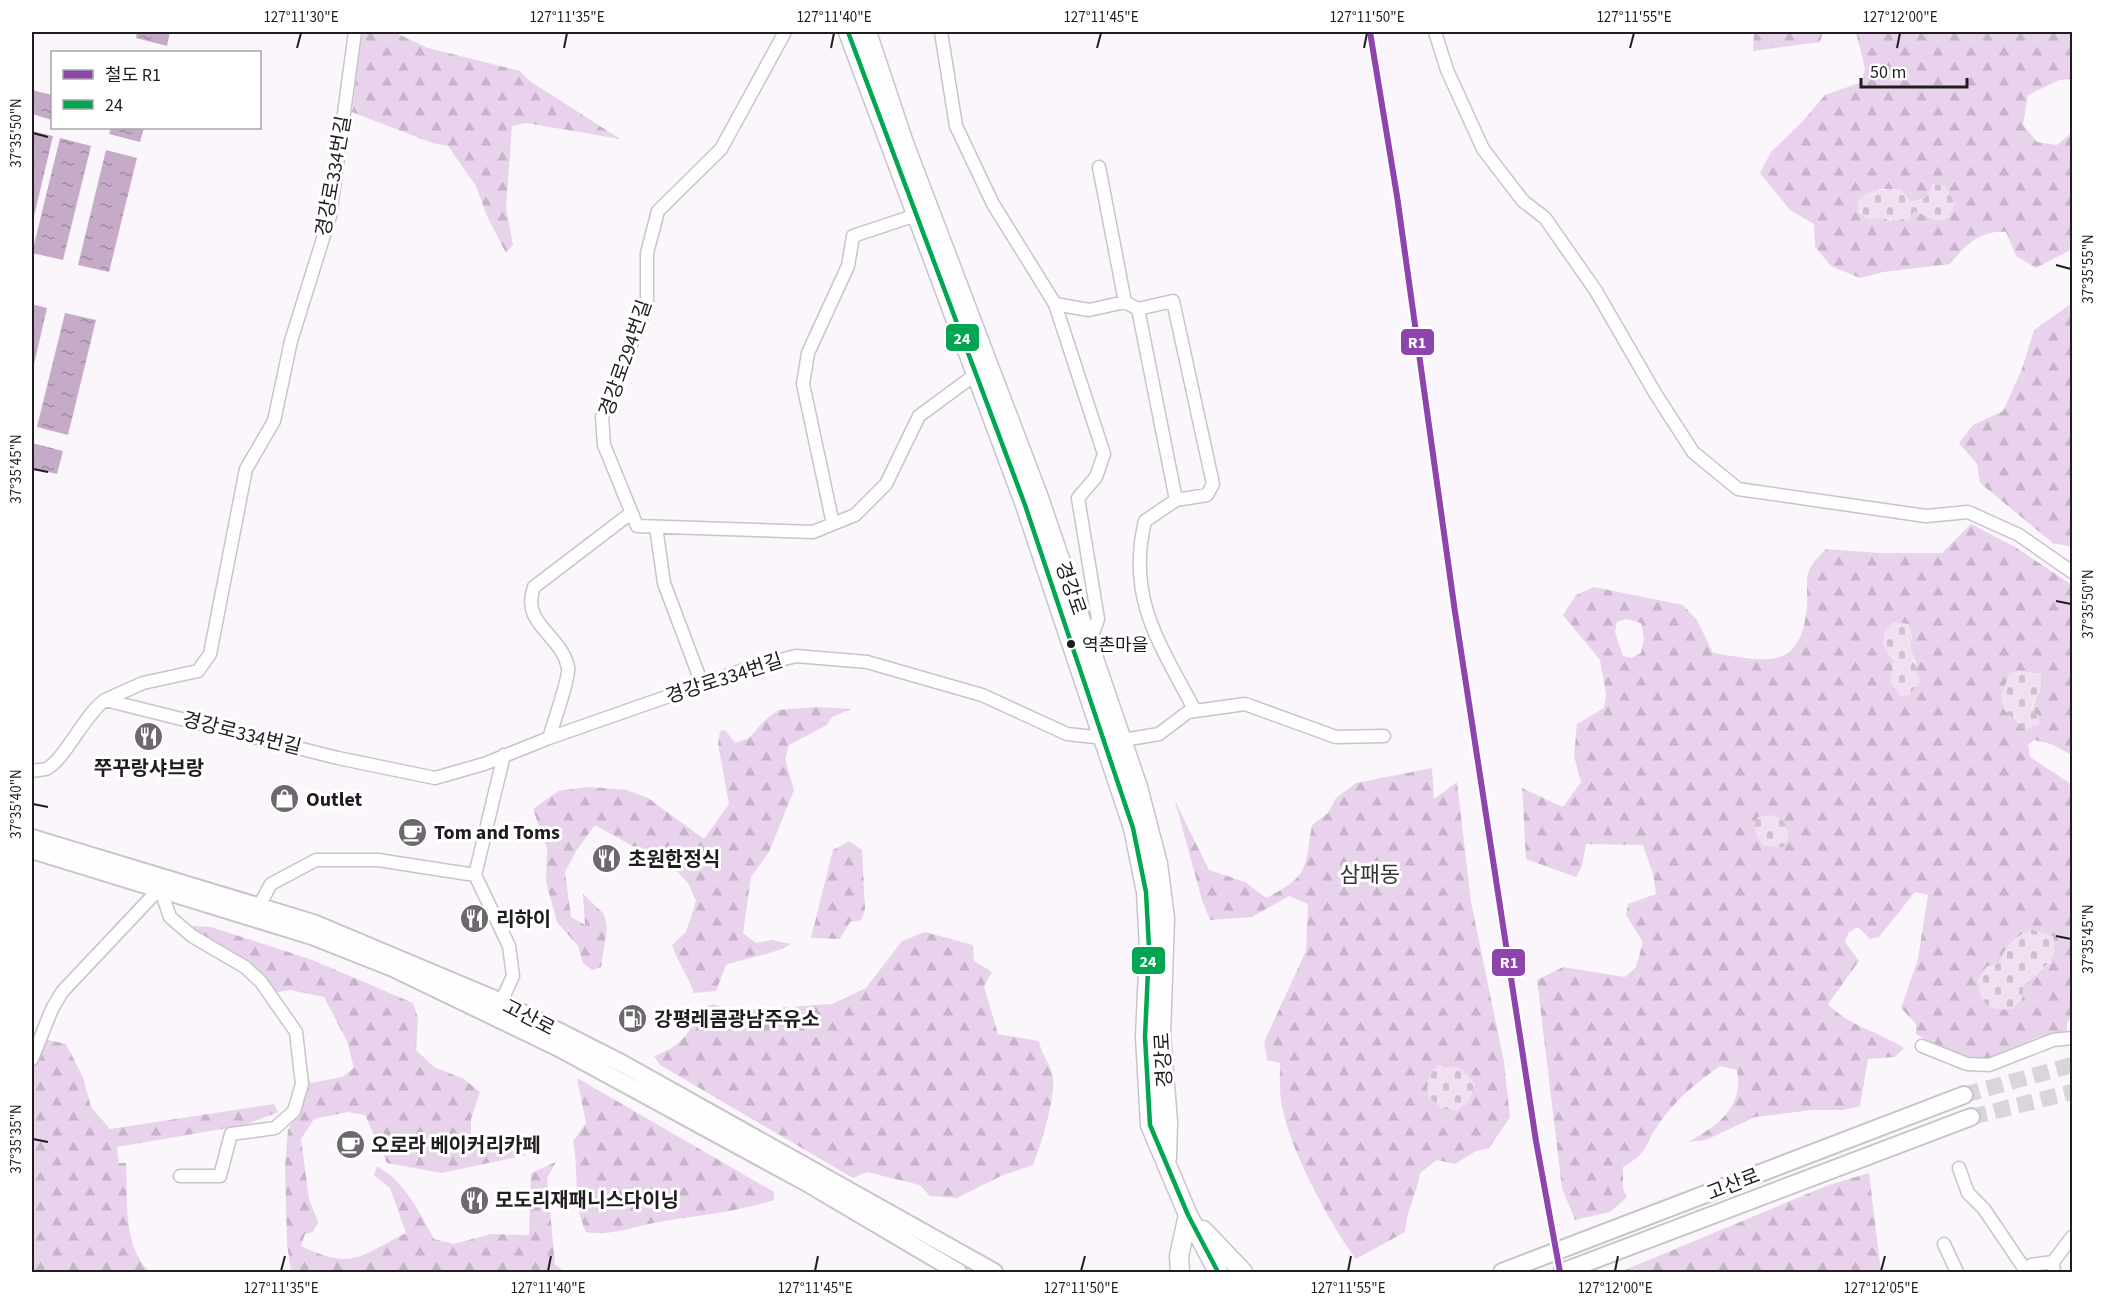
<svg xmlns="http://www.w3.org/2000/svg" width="2104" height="1304" font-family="'Source Sans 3','Noto Sans KR',sans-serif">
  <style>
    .forest { fill: url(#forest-firs); fill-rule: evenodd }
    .cemetery { fill: url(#cemetery-stones) }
    .water { fill: url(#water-ripples) }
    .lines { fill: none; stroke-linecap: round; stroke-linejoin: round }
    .secondary-tunnel { stroke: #dad5db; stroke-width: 16; stroke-dasharray: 16 8; stroke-linecap: butt }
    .street-casing { stroke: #c8c4c9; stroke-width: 15 }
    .secondary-casing { stroke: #c8c4c9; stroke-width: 20 }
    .primary-casing { stroke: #c8c4c9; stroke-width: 21 }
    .street { stroke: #fefeff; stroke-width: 12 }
    .secondary { stroke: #fefeff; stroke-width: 16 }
    .primary { stroke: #fefeff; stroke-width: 18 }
    .bus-1-casing { stroke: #fff; stroke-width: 9 }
    .bus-1 { stroke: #00a651; stroke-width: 4.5 }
    .rail-1-casing { stroke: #fff; stroke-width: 10 }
    .rail-1 { stroke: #8e44ad; stroke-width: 6 }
    .ticks { fill: none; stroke: #201c20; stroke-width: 2 }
    .bus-dot { fill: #201c20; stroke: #fff; stroke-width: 2 }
    .labels { text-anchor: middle; stroke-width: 6; stroke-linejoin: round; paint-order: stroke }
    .bus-label { font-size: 18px; fill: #201c20; stroke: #fff; text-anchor: start }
    .street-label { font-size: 20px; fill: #201c20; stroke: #fff }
    .poi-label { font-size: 20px; font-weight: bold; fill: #201c20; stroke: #fff; text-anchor: start }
    .quarter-label { font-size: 22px; fill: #373138; stroke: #fff }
    .line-badge { stroke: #fff; stroke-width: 2 }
    .badge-label { font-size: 16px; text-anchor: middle; font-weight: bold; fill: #fff }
    .neatline { fill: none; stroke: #201c20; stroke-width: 2 }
    .ticks-label { font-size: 15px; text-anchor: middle; fill: #201c20 }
  </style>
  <defs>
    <pattern id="forest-firs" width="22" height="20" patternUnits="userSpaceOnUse" patternTransform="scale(1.5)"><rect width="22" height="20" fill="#e8d2ec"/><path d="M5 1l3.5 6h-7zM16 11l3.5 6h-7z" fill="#c7b4ca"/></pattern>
    <pattern id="cemetery-stones" width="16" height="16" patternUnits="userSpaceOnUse" patternTransform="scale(1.5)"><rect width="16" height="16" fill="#f0e0f2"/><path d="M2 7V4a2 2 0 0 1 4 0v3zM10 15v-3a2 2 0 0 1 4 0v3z" fill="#cec0cf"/></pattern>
    <pattern id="water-ripples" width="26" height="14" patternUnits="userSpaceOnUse" patternTransform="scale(1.5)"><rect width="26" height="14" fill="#c6abc9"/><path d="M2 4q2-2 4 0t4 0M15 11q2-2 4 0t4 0" fill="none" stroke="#a08aa3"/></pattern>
  </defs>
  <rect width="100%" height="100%" fill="#fbf6fc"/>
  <path class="forest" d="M362,32H394L428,48L520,71L530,81L620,139L526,123L512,126L506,208L513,245L506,253L487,216L476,186L448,146L432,143L352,112Z
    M1754,32H1823L1820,42L1753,51Z
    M1856,32H2072V79L2059,80L2028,95L2023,125L2037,142L2057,145L2072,132V249L2036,268L2016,256L2006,232C1981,230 1965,245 1950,264L1883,272L1860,278L1831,266L1815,247L1814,224L1790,210L1760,173L1771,152L1803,121L1825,95L1862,82L1865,68ZM1933,184L1945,186L1955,205L1923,214L1914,210L1891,221L1880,217L1879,189H1900L1911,202L1926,197Z
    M2072,303V547L2053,543L1980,483L1977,464L1959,443L1973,425L2003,411L2022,369L2034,330Z
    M1971,524L2015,547L2072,585V755L2051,744L2034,740L2028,745L2030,757L2068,782L2072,791V1016L2067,1023V1034L2038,1037L1986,1060L1953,1054L1916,1034V1024L1901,1008L1918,959L1928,895L1915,892L1879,937L1870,939L1858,927L1849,932L1845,942L1859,961L1828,1004C1848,1026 1880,1032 1904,1048L1895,1057L1868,1059L1860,1106L1843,1110H1811L1755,1117L1706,1140L1688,1142C1718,1125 1744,1108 1737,1070L1720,1066C1696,1083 1675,1100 1658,1125C1644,1146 1648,1153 1623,1167V1189L1627,1197L1610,1212L1575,1220L1562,1188L1537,980L1563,967L1625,977L1636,967L1643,942L1626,915L1628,904L1656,894L1653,874L1643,845L1586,844L1582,866L1576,877L1526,859L1522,788L1563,807L1581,782L1574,756L1577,724L1604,708L1606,694L1600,660L1563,615L1576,595L1594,587L1683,605L1697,620L1713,653C1766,661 1802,673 1807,604C1808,594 1805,580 1809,571C1812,563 1820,555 1826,549L1880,553H1942ZM1626,619L1641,623L1644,638L1641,653L1631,658L1623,656L1615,632L1617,622ZM1912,636L1911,651L1917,665L1892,670L1894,662ZM2019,671L2041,674C2041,694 2030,710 2025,729L2015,719L2001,696L2010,674ZM2052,961L2024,984L2022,999L1986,967L1999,963Z
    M818,707L851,709L832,717L827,725L789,745L785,759L794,790L769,852L751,877L743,933L756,943L772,940L791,944C776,954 745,958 726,965L716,991L694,993C688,976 678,963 672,945L686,932L696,901L688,883L665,859L643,852L595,825L576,851L565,872L571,917L585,925L583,894L604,914L607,928L601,967L592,970L583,963L578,946L557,922L546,882L547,848L533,809L558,791L589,787L627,790L648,798L704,839L729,804L718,744L720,731L725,730L735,743L749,738L763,722L778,710Z
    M1432,768L1434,799L1457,782L1471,902L1504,1062L1510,1117L1489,1148L1476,1151L1455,1164L1437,1160L1420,1173C1417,1194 1406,1211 1405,1232L1356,1259C1331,1226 1288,1146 1282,1105C1279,1092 1280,1077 1280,1063L1267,1060L1264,1042L1306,951L1308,904L1289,896L1252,917L1210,920L1202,900L1175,801L1209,870L1245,882L1266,898C1310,876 1304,870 1312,825L1328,813L1336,798L1356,783Z
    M849,841L862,850L865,909L861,920L850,922L840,939L811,938L833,850Z
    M193,926L211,927L310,959L413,1003L418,1018L416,1050L434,1067L464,1079L480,1092L471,1119V1140L527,1155L441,1173L387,1163L365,1115L348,1112L314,1119L301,1139L309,1199L318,1222L313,1232L305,1234L301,1246C354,1271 359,1256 406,1233L390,1188L374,1175L377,1166C405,1182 419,1211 434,1239L454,1244L491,1234L529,1235L531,1173L556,1162L547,1178L555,1265L566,1272H291L287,1243L285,1166L288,1130L302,1104L306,1077L311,1083L342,1077L354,1068L347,1041L324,997L290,990L272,993L193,932Z
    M925,932L973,945L974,961L992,972L984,986L998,1034L1039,1041C1041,1053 1048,1061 1052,1072C1058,1092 1041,1145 1033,1165L1001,1176L957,1198L930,1196L920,1185L867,1172L853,1178L660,1065L654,1056C683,1045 688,1035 700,1009L713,1004L734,1011L832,1004L866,988L902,941Z
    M44,1039L66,1044L83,1077L91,1107L110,1129L274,1104L278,1112L245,1125L117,1147L119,1163H126C128,1197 122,1247 150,1272H32V1054Z
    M577,1078L774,1192V1200C737,1212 701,1215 664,1221C638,1225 612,1237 586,1232C573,1205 579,1171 573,1141L586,1123Z
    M1869,1173L1881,1272H1620L1826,1186Z"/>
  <path class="cemetery" d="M1933,184L1946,186L1955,205L1949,218L1937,221L1914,211L1907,222L1880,218L1869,220L1858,213V201C1871,187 1883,191 1900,189L1911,202L1926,197Z
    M1894,622L1909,624L1912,636L1911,651L1920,680L1910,695L1901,696L1890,682L1894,662L1883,646L1884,631Z
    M2019,671L2041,674V690L2031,707L2039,716V725L2025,729L2004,710L2001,696L2010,674Z
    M1772,815L1783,820L1789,835L1784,847L1764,846C1756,837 1752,829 1758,817Z
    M2033,930L2053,936C2060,965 2041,966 2024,984L2022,999L2013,1009C1986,1012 1982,1004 1977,980L1986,967L1999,963C2005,945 2015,935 2033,930Z
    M1439,1065L1460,1068L1475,1083L1470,1100L1457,1111L1441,1108L1428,1096C1426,1082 1429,1075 1439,1065Z"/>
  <path class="water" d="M137,32H170L167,46L136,38Z
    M32,90L52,95V120L32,114Z
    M111,128H144L140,142L109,134Z
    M32,131L53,136L32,225Z
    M60,138L91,146L63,260L32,253Z
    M106,150L137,158L109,272L78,265Z
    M32,304L47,308L32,373Z
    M65,313L96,320L68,435L37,427Z
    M32,443L63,451L57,474L32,468Z"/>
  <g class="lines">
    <path class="secondary-tunnel" d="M1964,1095L2072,1065
      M1971,1117L2072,1092"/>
    <defs>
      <path id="street" d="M355,32L330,216L291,341L274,421L246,469L210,654L198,671L143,683L105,700L338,758L435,778L484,764L549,738L749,668L796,656L867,662L982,695L1067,734L1123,740L1159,734L1188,712L1245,704L1336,737L1384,736
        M785,32L721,149L658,211L647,253V305L602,417L604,445L637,526L813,532L855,515L886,484L919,416L976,374
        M941,32L956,126L993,204L1055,304L1104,454L1096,477L1078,498L1098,619L1090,642
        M1435,32L1447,70L1483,149L1523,201L1545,218L1596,291L1655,393L1693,452L1738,489L1926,516L1968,512L2019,535L2072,572
        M1099,167L1125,302L1138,309L1176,500L1145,521C1126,599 1161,645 1195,711
        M1055,304L1089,310L1125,302
        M1138,309L1173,301L1213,484L1207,495L1176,500
        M833,524L803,384L808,353L848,266L853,236L916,215
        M656,527L664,583L702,684
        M549,738C553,724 570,677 568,667C561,634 520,624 534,587L631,513
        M32,771C36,770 42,770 46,769C64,761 84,715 105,700
        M259,906L271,884L316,860H378L475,875
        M501,1002L513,976L509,946L475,875L504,755
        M1922,1046L1967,1064L1989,1065L2053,1040L2072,1038
        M32,1059L52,1009L62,992L160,888L170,917L192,936L245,967L261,982L296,1032L302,1084L294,1111L275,1128L231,1134L220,1176H180
        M1959,1168L1968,1193L1984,1209L2026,1271
        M1944,1244L1957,1272
        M2025,1272L2031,1265L2053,1262
        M2054,1272L2053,1262L2072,1237"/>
      <path id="secondary" d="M32,838L313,923L501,1002L623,1064L994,1272
        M32,850L312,936L393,968L561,1049L809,1184L958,1272
        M1502,1272L1964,1095
        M1562,1272L1971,1117"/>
      <path id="primary" d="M848,32L1025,505L1133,828L1146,892L1149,948L1145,1037L1150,1125L1188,1215L1218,1272
        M867,32L904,143L1038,495L1138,787L1158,864L1165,918L1161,1034L1168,1122L1167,1158
        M1203,1230L1243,1272
        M1180,1272L1179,1256L1188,1215"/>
    </defs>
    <use href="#street" class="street-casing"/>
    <use href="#secondary" class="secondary-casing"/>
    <use href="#primary" class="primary-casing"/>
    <use href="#street" class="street"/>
    <use href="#secondary" class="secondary"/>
    <use href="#primary" class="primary"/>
    <defs>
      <path id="bus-1" d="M848,32L1025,505L1133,828L1146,892L1149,948L1145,1037L1150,1125L1188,1215L1218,1272"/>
    </defs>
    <use href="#bus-1" class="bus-1-casing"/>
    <use href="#bus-1" class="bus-1"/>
    <defs>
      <path id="rail-1" d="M1370,32L1397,196L1455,612L1536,1141L1560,1272"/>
    </defs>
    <use href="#rail-1" class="rail-1-casing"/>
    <use href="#rail-1" class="rail-1"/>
  </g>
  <path class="ticks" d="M297,48L301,33M564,48L567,33M831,48L834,33M1097,48L1101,33M1364,48L1367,33M1630,48L1634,33M1897,48L1900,33M33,133L48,137M2056,265L2071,269M33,469L48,472M2056,601L2071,604M33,804L48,807M2056,936L2071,939M33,1139L48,1142M281,1271L285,1256M548,1271L551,1256M815,1271L818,1256M1081,1271L1085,1256M1348,1271L1351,1256M1615,1271L1618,1256M1881,1271L1885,1256"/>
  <defs>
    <symbol id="restaurant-disc" viewBox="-11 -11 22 22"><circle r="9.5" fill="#6d686d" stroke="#fff"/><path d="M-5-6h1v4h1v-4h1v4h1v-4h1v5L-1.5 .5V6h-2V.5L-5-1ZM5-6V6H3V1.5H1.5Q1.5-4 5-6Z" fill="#fff"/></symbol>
    <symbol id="shop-disc" viewBox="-11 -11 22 22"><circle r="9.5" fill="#6d686d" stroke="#fff"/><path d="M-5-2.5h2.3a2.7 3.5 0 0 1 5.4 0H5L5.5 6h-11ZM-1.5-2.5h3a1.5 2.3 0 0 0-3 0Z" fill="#fff"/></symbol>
    <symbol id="cafe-disc" viewBox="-11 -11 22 22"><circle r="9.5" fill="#6d686d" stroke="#fff"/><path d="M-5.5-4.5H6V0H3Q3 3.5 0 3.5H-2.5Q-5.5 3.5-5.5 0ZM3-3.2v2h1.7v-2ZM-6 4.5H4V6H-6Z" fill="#fff"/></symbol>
    <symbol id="fuel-disc" viewBox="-11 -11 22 22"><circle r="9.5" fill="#6d686d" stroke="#fff"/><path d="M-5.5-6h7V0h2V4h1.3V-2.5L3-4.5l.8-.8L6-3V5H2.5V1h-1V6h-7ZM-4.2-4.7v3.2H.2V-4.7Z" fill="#fff"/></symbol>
  </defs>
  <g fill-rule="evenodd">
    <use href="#restaurant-disc" x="132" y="720" width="33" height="33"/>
    <use href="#shop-disc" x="268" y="782" width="33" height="33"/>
    <use href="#cafe-disc" x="396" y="816" width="33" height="33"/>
    <use href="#restaurant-disc" x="590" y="842" width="33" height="33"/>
    <use href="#restaurant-disc" x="458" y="902" width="33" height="33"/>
    <use href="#fuel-disc" x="616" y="1002" width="33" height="33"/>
    <use href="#cafe-disc" x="334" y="1128" width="33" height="33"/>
    <use href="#restaurant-disc" x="458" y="1184" width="33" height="33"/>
  </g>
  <circle class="bus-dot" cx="1071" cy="644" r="5"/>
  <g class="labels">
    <g class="bus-label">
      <text x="1082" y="651">역촌마을</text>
    </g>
    <g class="street-label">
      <text transform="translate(333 176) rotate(-80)" y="7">경강로334번길</text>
      <text transform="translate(625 358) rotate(-71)" y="7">경강로294번길</text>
      <text transform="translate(1071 588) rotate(71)" y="7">경강로</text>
      <text transform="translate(724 678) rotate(-18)" y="7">경강로334번길</text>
      <text transform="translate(242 733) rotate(14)" y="7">경강로334번길</text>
      <text transform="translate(529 1017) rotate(27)" y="7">고산로</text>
      <text transform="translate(1163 1060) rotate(-93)" y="7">경강로</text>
      <text transform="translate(1733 1184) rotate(-21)" y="7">고산로</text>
    </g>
    <g class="poi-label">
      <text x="149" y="775" text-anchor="middle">쭈꾸랑샤브랑</text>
      <text x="306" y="806">Outlet</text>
      <text x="434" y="839">Tom and Toms</text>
      <text x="628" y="866">초원한정식</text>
      <text x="496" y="926">리하이</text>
      <text x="654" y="1026">강평레콤광남주유소</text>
      <text x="371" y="1152">오로라 베이커리카페</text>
      <text x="495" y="1207">모도리재패니스다이닝</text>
    </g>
    <g class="quarter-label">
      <text x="1370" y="882">삼패동</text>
    </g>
  </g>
  <g class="line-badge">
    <rect x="945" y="323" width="35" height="29" rx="6" fill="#00a651"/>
    <rect x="1400" y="328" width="35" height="28" rx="6" fill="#8e44ad"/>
    <rect x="1131" y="946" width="35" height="29" rx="6" fill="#00a651"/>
    <rect x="1491" y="948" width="35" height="29" rx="6" fill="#8e44ad"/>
  </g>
  <g class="badge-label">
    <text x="962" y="344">24</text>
    <text x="1417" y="348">R1</text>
    <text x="1148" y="967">24</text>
    <text x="1509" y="968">R1</text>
  </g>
  <rect width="2104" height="1304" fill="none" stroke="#ffffff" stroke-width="66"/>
  <rect x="51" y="51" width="210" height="78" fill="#ffffff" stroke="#a6a4a6" stroke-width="1.5"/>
  <rect x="63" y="70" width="30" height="9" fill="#8e44ad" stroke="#a6a4a6" stroke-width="1.5"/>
  <text x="105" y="81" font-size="18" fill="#201c20">철도 R1</text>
  <rect x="63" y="100" width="30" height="9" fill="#00a651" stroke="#a6a4a6" stroke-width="1.5"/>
  <text x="105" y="111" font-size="18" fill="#201c20">24</text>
  <path d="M1861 78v9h106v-9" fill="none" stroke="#201c20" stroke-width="3"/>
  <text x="1870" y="78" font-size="18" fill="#201c20" stroke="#ffffff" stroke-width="4.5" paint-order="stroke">50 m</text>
  <rect x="33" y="33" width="2038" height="1238" class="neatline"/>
  <g class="ticks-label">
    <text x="301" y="22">127°11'30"E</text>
    <text x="567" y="22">127°11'35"E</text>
    <text x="834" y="22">127°11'40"E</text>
    <text x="1101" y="22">127°11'45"E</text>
    <text x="1367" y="22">127°11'50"E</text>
    <text x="1634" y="22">127°11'55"E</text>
    <text x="1900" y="22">127°12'00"E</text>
    <text transform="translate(16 133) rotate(-90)" y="5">37°35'50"N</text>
    <text transform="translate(2088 269) rotate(-90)" y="5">37°35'55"N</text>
    <text transform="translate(16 469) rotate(-90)" y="5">37°35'45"N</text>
    <text transform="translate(2088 604) rotate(-90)" y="5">37°35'50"N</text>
    <text transform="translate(16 804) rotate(-90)" y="5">37°35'40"N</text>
    <text transform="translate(2088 939) rotate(-90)" y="5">37°35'45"N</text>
    <text transform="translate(16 1139) rotate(-90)" y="5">37°35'35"N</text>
    <text x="281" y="1293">127°11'35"E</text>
    <text x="548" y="1293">127°11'40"E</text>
    <text x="815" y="1293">127°11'45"E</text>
    <text x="1081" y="1293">127°11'50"E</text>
    <text x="1348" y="1293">127°11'55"E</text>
    <text x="1615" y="1293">127°12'00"E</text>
    <text x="1881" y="1293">127°12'05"E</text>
  </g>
</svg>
